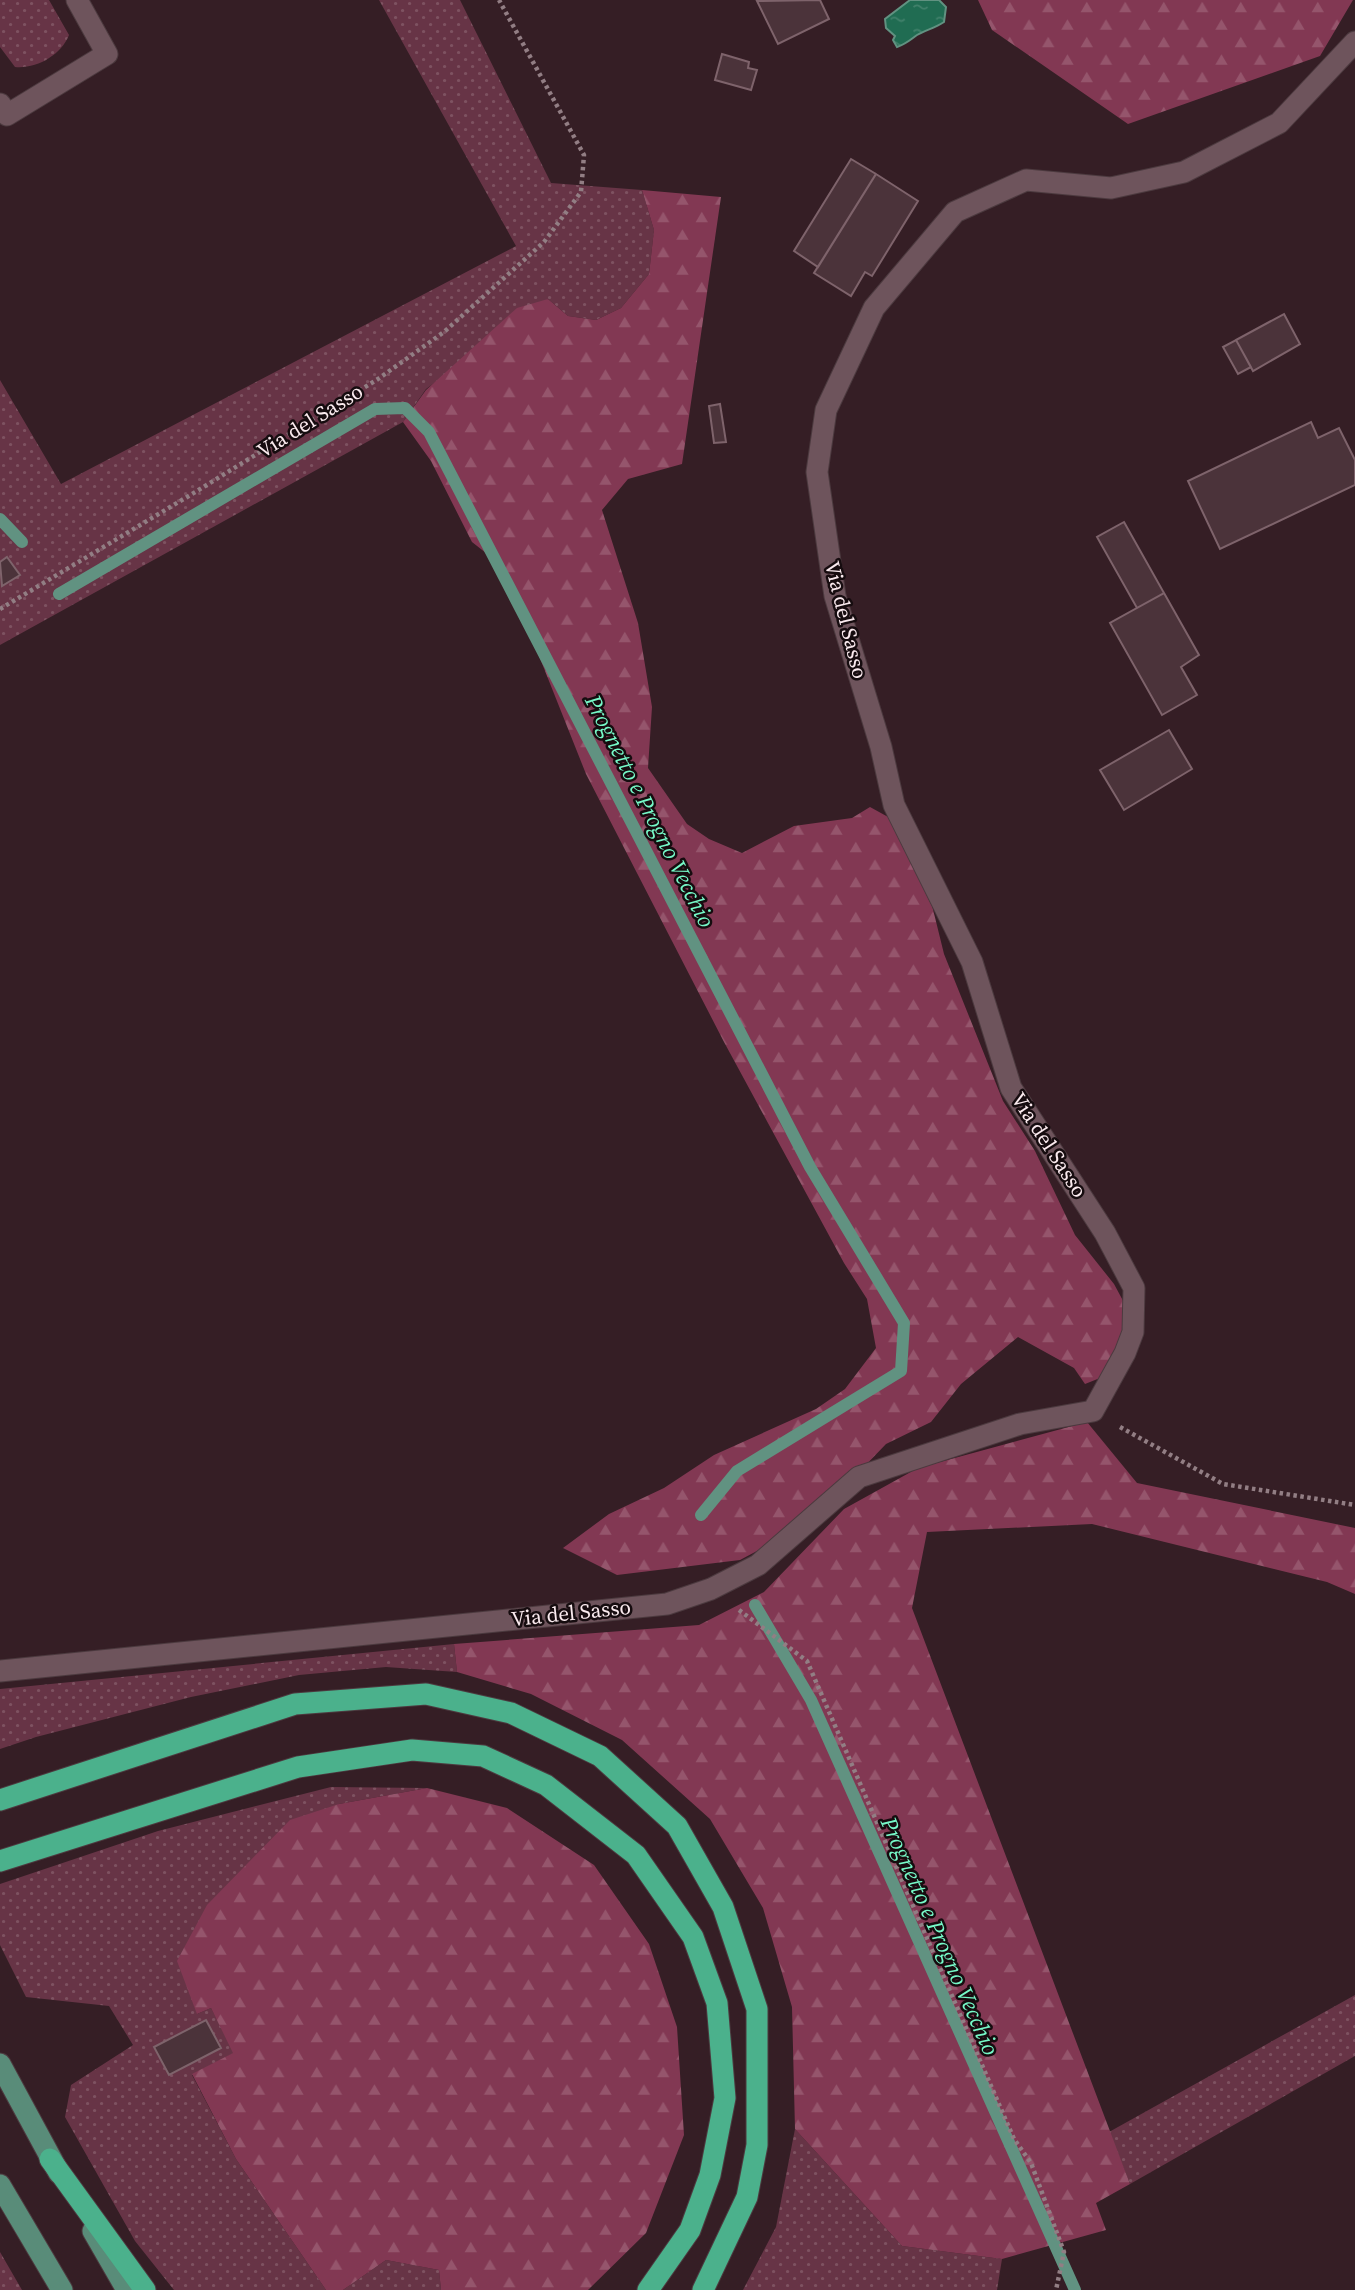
<svg xmlns="http://www.w3.org/2000/svg" width="1355" height="2290" font-family="'Source Serif 4',serif">
  <style>
    .grass { fill: url(#grass-dots) }
    .forest { fill: url(#forest-firs) }
    .water { fill: url(#water-ripples); stroke: #619281; stroke-width: 2 }
    .lines { fill: none; stroke-linecap: round; stroke-linejoin: round }
    .stream { stroke: #619281; stroke-width: 12 }
    .building { fill: #4b333a; stroke: #7e636b; stroke-width: 2 }
    .minor-casing { stroke: #4c3a3f; stroke-width: 23 }
    .major-casing { stroke: #4c3a3f; stroke-width: 23 }
    .highway-casing { stroke: #4c3a3f; stroke-width: 23 }
    .path { stroke: #927e84; stroke-width: 4.5; stroke-dasharray: 3.5 3.5; stroke-linecap: butt }
    .minor { stroke: #6e545c; stroke-width: 21 }
    .major { stroke: #598c79; stroke-width: 21 }
    .highway { stroke: #4bb18c; stroke-width: 21 }
    .labels { text-anchor: middle; stroke-width: 5; stroke-linejoin: round; paint-order: stroke }
    .street-label { font-size: 21px; fill: #faeaee; stroke: #160c0f }
    .water-label { font-size: 23px; font-style: italic; fill: #76f9c8; stroke: #160c0f }
  </style>
  <defs>
    <pattern id="grass-dots" width="8" height="8" patternUnits="userSpaceOnUse" patternTransform="scale(1.75)"><rect width="8" height="8" fill="#673446"/><path d="M2 2h.1M6 6h.1" fill="none" stroke="#7e5261" stroke-width="1.8" stroke-linecap="round"/></pattern>
    <pattern id="forest-firs" width="22" height="20" patternUnits="userSpaceOnUse" patternTransform="scale(1.75)"><rect width="22" height="20" fill="#823853"/><path d="M5 1l3.5 6h-7zM16 11l3.5 6h-7z" fill="#95556c"/></pattern>
    <pattern id="water-ripples" width="26" height="14" patternUnits="userSpaceOnUse" patternTransform="scale(1.75)"><rect width="26" height="14" fill="#206c52"/><path d="M2 4q2-2 4 0t4 0M15 11q2-2 4 0t4 0" fill="none" stroke="#41816b"/></pattern>
  </defs>
  <rect width="100%" height="100%" fill="#351e25"/>
  <path class="grass" d="M0,0H49L69,35C61,55 37,69 15,67L0,47Z
    M379,0H460L551,183L642,190L654,230L649,274L621,308L596,320L568,316L548,299L426,389L403,422L0,645V380L61,484L516,246Z
    M454,1644L457,1672L386,1667L299,1675L191,1697L36,1737L0,1749V1689Z
    M331,1787L427,1788L339,1804L197,2014L211,2008L234,2053L192,2075L236,2159L326,2290H174L135,2241L65,2117L71,2085L133,2045L109,2006L26,1997L0,1945V1884L158,1831Z
    M1355,1995V2056L1130,2184L1109,2132Z
    M795,2129L902,2246L1002,2259L997,2290H743L776,2227Z
    M0,2252L22,2290H0Z
    M386,2260L439,2270L441,2290H343Z"/>
  <path class="forest" d="M978,0H1353L1320,56L1128,124L992,30Z
    M642,190L721,197L682,464L628,479L602,510L638,623L652,707L648,768L687,824L709,839L742,853L794,826L852,818L870,807L899,823L928,889L944,954L1003,1101L1035,1151L1075,1235L1114,1284L1142,1336L1120,1370L1085,1384L1074,1368L1018,1337L961,1384L931,1422L886,1444L860,1471L776,1541L740,1560L617,1575L563,1548L609,1514L664,1488L714,1455L816,1409L845,1389L876,1348L867,1299L844,1263L724,1042L586,774L514,593L491,557L472,542L431,461L403,422L426,390L517,308L548,299L568,316L596,320L621,308L649,274L654,230Z
    M1087,1422L1137,1483L1355,1528V1594L1327,1582L1092,1524L927,1532L912,1608L1130,2184L1096,2203L1106,2230L1002,2259L902,2246L795,2129L792,2007L763,1908L710,1819L622,1740L531,1694L457,1672L454,1644L699,1625L764,1592L844,1509L918,1468Z
    M427,1788L507,1808L594,1865L649,1944L677,2027L684,2135L646,2233L588,2290H441L439,2270L386,2260L343,2290H326L236,2159L192,2074L233,2053L211,2008L197,2014L177,1961L207,1905L290,1820L339,1804Z"/>
  <path class="water" d="M910,0H939L946,7L944,22C935,28 926,30 917,35C910,40 906,44 897,47L893,40L895,36L886,28L885,19Z"/>
  <g class="lines">
    <path class="stream" d="M0,519L22,542
      M59,594L375,409L405,408L429,432L810,1167L904,1323L901,1371L737,1471L701,1515
      M755,1605L811,1700L1075,2290"/>
  </g>
  <path class="building" d="M820,0L829,19L778,44L757,1Z
    M722,54L749,62L748,68L757,70L751,90L715,80Z
    M851,159L876,174L818,267L794,251Z
    M876,174L918,201L872,276L865,272L851,296L814,273Z
    M1284,314L1300,344L1253,371L1236,340Z
    M1236,340L1251,367L1238,374L1223,347Z
    M720,404L726,442L714,443L709,406Z
    M1311,422L1318,438L1339,428L1355,460V485L1220,549L1188,481Z
    M1124,522L1164,593L1137,608L1097,537Z
    M7,557L20,575L2,586L0,562Z
    M1164,593L1199,655L1181,667L1197,695L1162,715L1110,623Z
    M1169,730L1192,769L1124,810L1100,770Z
    M206,2020L221,2048L169,2075L154,2047Z"/>
  <g class="lines">
    <defs>
      <path id="minor" d="M0,104L7,115L107,54L77,0
        M0,1671L667,1604L711,1589L758,1565L859,1477L1020,1424L1093,1411L1125,1353L1133,1332L1134,1288L1105,1233L1011,1088L972,962L894,805L881,747L835,596L817,472L826,410L874,308L955,212L1026,180L1111,188L1184,172L1279,123L1355,42"/>
      <path id="major" d="M0,2064L59,2173
        M0,2185L62,2290
        M93,2231L127,2290"/>
      <path id="highway" d="M0,1800L295,1704L426,1694L511,1713L600,1756L677,1826L723,1907L757,2009V2145L747,2197L703,2290
        M0,1861L298,1767L412,1750L483,1756L546,1785L636,1855L693,1937L717,2003L725,2098L710,2175L690,2230L648,2290
        M50,2159L145,2290"/>
    </defs>
    <use href="#minor" class="minor-casing"/>
    <use href="#major" class="major-casing"/>
    <use href="#highway" class="highway-casing"/>
    <path class="path" d="M0,609L197,491L378,379L444,332L544,242L581,192L584,155L499,0
      M1120,1427L1223,1484L1355,1505
      M739,1610L807,1661L1014,2139L1031,2163L1064,2252L1056,2290"/>
    <use href="#minor" class="minor"/>
    <use href="#major" class="major"/>
    <use href="#highway" class="highway"/>
  </g>
  <g class="labels">
    <g class="street-label">
      <text transform="translate(310 421) rotate(-32)" y="7">Via del Sasso</text>
      <text transform="translate(846 620) rotate(76)" y="7">Via del Sasso</text>
      <text transform="translate(1049 1145) rotate(57)" y="7">Via del Sasso</text>
      <text transform="translate(571 1613) rotate(-6)" y="7">Via del Sasso</text>
    </g>
    <g class="water-label">
      <text transform="translate(650 811) rotate(63)" y="8">Prognetto e Progno Vecchio</text>
      <text transform="translate(940 1936) rotate(66)" y="8">Prognetto e Progno Vecchio</text>
    </g>
  </g>
</svg>
